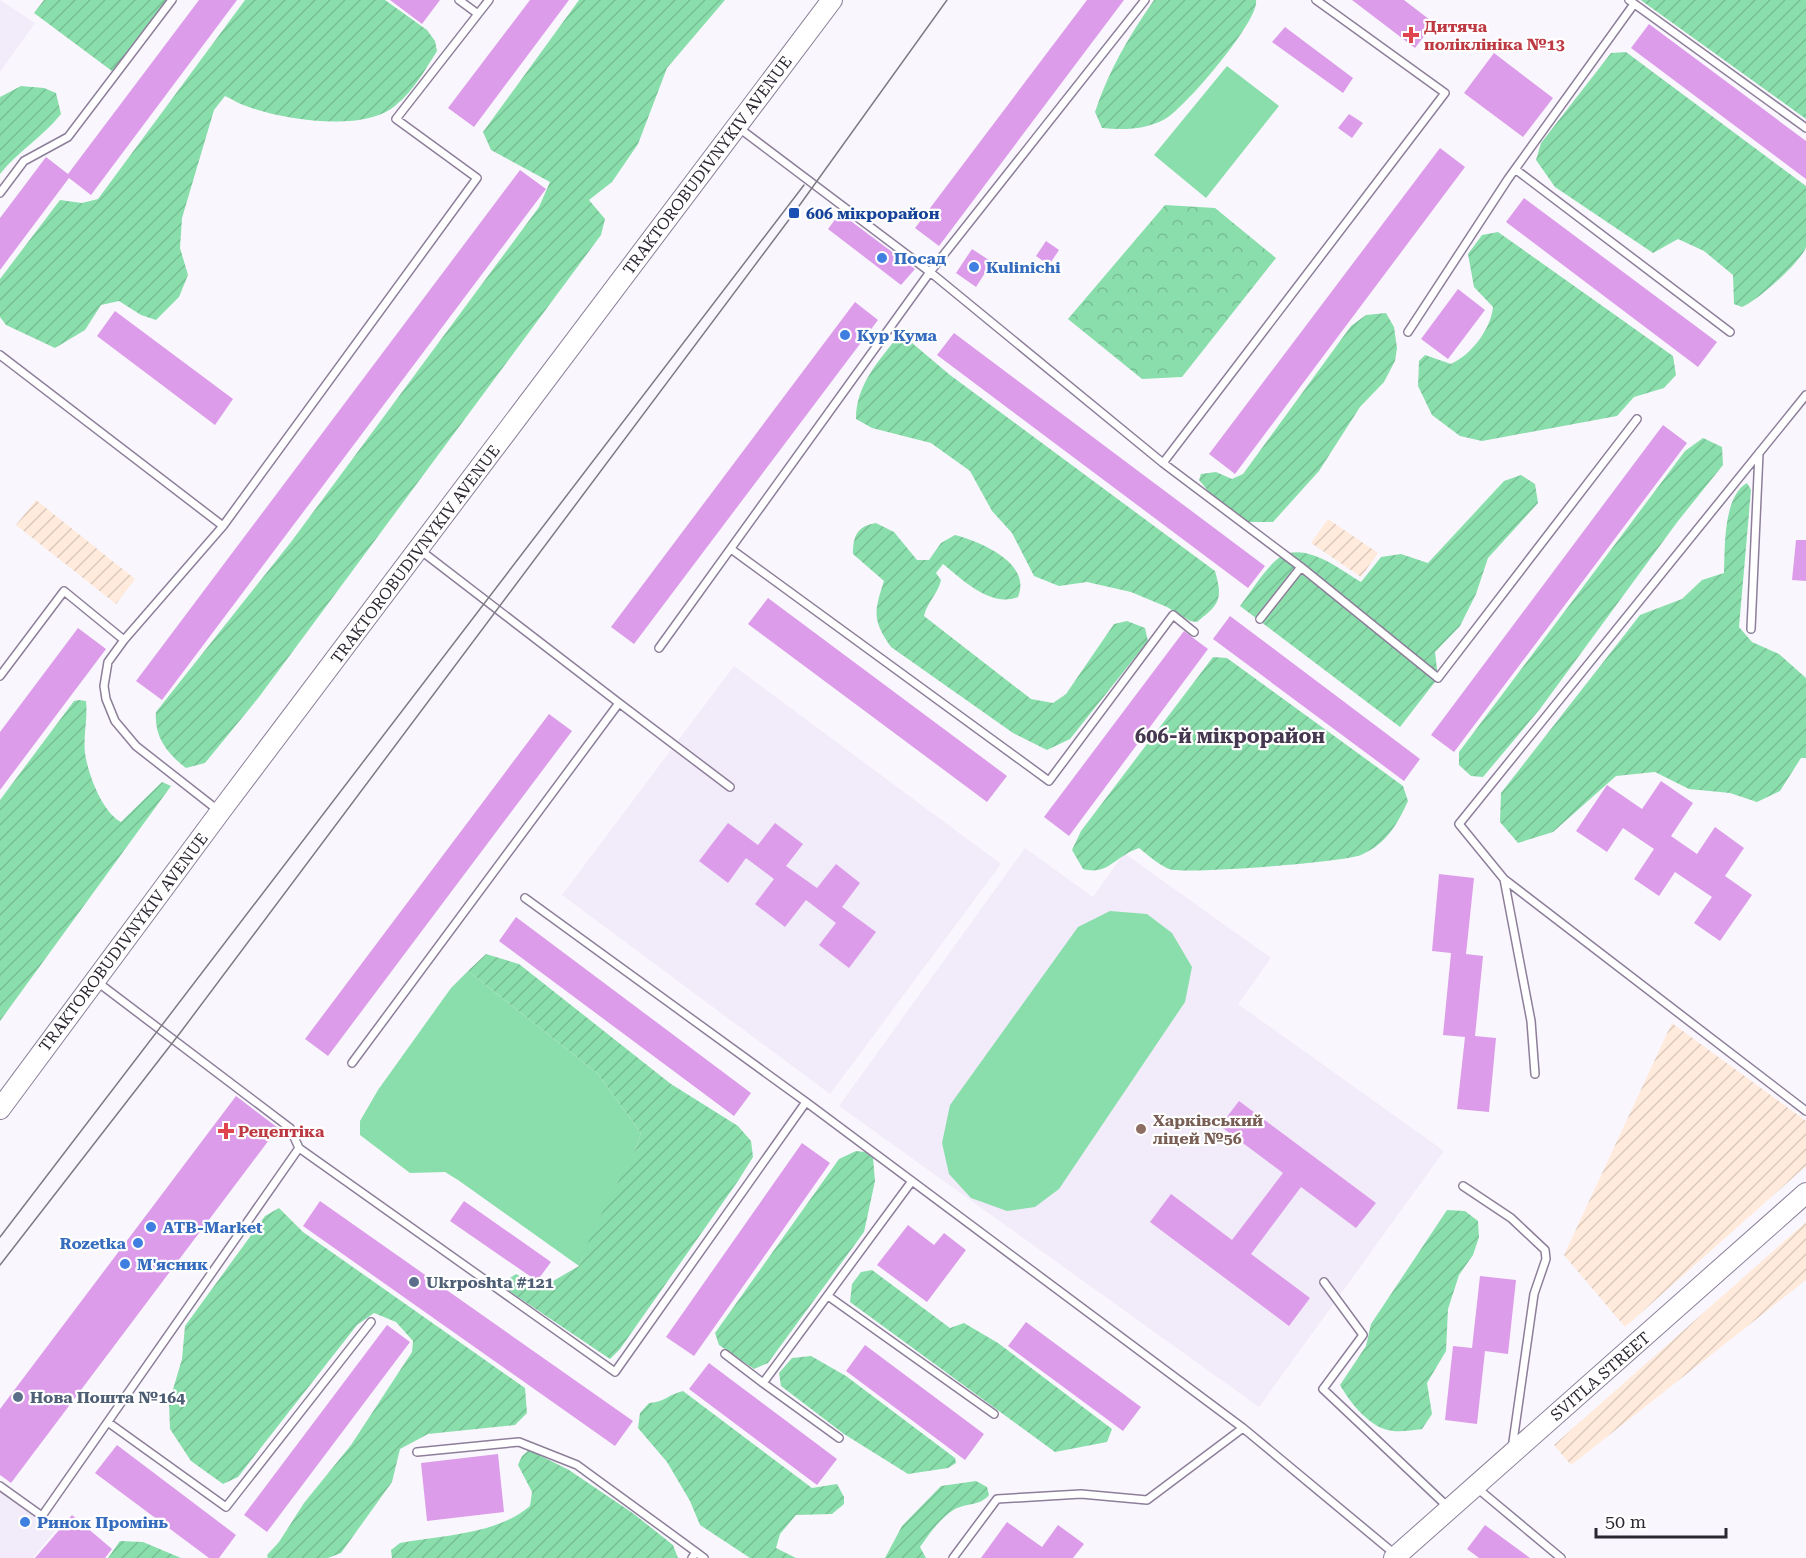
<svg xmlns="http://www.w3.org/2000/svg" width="1806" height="1558" font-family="'Roboto Serif',serif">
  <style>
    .built { fill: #f2ebfa }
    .industrial { fill: url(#industrial-furrows) }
    .grass { fill: #8adeab }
    .park { fill: url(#park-crowns) }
    .garden { fill: url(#garden-furrows) }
    .building { fill: #dc9ce9 }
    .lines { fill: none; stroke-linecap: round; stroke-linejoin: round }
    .lane-casing { stroke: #8d7f9a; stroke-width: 10 }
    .secondary-casing { stroke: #8d7f9a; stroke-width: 22 }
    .lane { stroke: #fff; stroke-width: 7 }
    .secondary { stroke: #fff; stroke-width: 20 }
    .tram { stroke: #7e7a83; stroke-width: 1.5 }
    .health-dot { fill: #e0444e; stroke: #fff; stroke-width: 2 }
    .transit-dot { fill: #1a4fb4; stroke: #fff; stroke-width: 2 }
    .shop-dot { fill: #3f7fe0; stroke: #fff; stroke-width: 2 }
    .education-dot { fill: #8d6e63; stroke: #fff; stroke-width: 2 }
    .service-dot { fill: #5c6f8a; stroke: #fff; stroke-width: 2 }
    .labels { text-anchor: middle; stroke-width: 4.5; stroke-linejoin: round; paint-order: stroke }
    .health-label { font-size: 16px; font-weight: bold; fill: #be3a42; stroke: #fff; text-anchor: start }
    .street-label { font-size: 16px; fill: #2d2732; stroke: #fff }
    .transit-label { font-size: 16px; font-weight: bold; fill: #164399; stroke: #fff; text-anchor: start }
    .shop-label { font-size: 16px; font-weight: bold; fill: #366cbe; stroke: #fff; text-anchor: start }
    .education-label { font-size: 16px; font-weight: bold; fill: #785e54; stroke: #fff; text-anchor: start }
    .service-label { font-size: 16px; font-weight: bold; fill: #4e5e75; stroke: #fff; text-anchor: start }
    .quarter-label { font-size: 20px; font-weight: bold; fill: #44374f; stroke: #fff }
  </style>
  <defs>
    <pattern id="industrial-furrows" width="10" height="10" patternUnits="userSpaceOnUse" patternTransform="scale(1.5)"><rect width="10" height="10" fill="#ffeadb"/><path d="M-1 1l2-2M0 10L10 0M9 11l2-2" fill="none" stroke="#dbc9bc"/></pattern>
    <pattern id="park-crowns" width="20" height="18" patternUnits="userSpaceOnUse" patternTransform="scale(1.5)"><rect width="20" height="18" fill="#8adeab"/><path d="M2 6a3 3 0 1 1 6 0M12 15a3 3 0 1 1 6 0" fill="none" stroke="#77be94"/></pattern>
    <pattern id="garden-furrows" width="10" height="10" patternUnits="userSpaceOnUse" patternTransform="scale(1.5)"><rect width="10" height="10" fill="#8adeab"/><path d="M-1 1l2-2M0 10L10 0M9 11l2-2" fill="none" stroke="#77be94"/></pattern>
  </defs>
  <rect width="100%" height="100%" fill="#f9f7fd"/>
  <path class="built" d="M0,0L35,23L0,72Z
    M734,666L1001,864L830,1094L562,895Z
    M1025,848L1093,897L1124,853L1271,958L1238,1004L1444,1151L1259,1407L839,1106Z
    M0,1486L57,1528L33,1558H0Z"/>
  <path class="industrial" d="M36,500L135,579L116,604L16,525Z
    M1328,519L1378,553L1361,577L1311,543Z
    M1672,1023L1806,1121V1166L1625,1327L1564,1255Z
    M1806,1222V1280L1571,1465L1554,1445Z"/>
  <path class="grass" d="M1227,66L1279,106L1206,198L1154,155Z
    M1110,911L1147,914L1172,933L1192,967L1185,1002L1059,1189L1035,1207L1007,1211L971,1198L949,1174L942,1143L950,1105L1078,927Z
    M468,971L597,1073L641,1133C627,1179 597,1221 579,1266L458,1180L445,1172L410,1173L360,1135V1121L378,1090L451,988Z"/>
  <path class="park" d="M1165,205L1215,208L1276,258L1182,377L1142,379L1068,319Z"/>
  <path class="garden" d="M44,0H172L116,74L34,13Z
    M245,0H385L427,30L435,41L437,51C425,70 414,90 396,105C365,133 283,120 246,106C239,104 232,99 225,96L214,110L182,218L180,248L188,275L179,297L156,320L141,315L119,301L101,305L85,330L55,348L6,325L0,317V279L60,200L82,203L98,199Z
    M579,0H725L667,68L638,144L612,182L589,200L605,219L601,235L259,697L205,763L186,768C166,753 154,736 156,712L291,542L539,207L550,182L491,150L483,132Z
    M1154,0H1256C1260,20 1184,109 1165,119C1145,130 1123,130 1102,128L1095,112C1109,70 1129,36 1154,0Z
    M1641,0H1806V119L1642,1Z
    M1626,52L1806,186C1806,202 1806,232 1806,247C1802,261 1756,302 1742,307L1734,304L1733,275L1704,251L1678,239L1653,253L1555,187L1536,160L1541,143L1611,53Z
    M21,86L44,88L56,93L61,114C43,137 18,151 0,174V97Z
    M1498,232L1673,356L1676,375L1664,388L1634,397L1617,416L1482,441L1460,436L1432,415L1418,386L1419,361L1425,355L1451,364C1471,355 1491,329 1493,307L1474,287L1468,254L1482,235Z
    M1386,313L1394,327L1397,348L1395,361L1384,382L1360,407L1319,471L1273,522H1248L1209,492L1199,480L1201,474L1216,472L1232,479L1243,474L1351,326L1366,315Z
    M898,336L905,337L950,375L1215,571C1223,599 1220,604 1197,622L1190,621L1167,607L1131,592L1087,582L1059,586L1034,576L1012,533L992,511L970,471L931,443L872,428L856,419C856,385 878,362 898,336Z
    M1703,438L1722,447L1723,465L1678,521L1540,709L1483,777L1471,776L1459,765V752L1685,451Z
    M1521,475L1535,484L1538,503L1488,558L1476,594L1460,626L1435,652L1438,678L1400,727L1240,606C1251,592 1261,575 1274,562C1299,536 1338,568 1361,582L1381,557L1401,554L1428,563L1504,481Z
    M1747,483L1751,490L1739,627L1752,642L1779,654L1806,678V758H1801L1780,791L1757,802L1730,793L1689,789L1655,772L1616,776L1553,832L1518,843L1500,822L1501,793L1640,615L1682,599L1702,580L1724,573C1725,549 1723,496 1747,483Z
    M876,523L894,532L917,560H929L941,543L955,535C981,542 1032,563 1018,597C991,608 963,580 943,564L936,573L941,580C938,594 927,602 924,616L1031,699L1053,703L1066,694L1114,624L1127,621L1145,628L1148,641L1070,739L1047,750L1013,733L891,647C872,620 874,612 884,581L853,554C853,536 857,526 876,523Z
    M1213,657L1227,658L1403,786L1408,801C1397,825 1386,844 1361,855C1344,862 1184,875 1169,869C1159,865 1148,855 1139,848C1115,856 1108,876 1083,869L1072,850L1081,831Z
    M79,700L86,701C88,718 83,736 85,753C88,774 102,812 121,822L162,782L171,786L0,1021V800L74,701Z
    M486,954L519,964L671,1084L738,1126L751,1141L753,1157L738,1181L620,1349L610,1359L509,1291L507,1280L516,1274L541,1288L579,1266L593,1230L636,1148L641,1133L597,1073L468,971Z
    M856,1151L865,1152L873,1158L875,1181L864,1232L768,1363L754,1369L719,1345L715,1333L839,1159Z
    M279,1208L303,1232L525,1388L527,1413L515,1425L428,1434L400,1449L392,1482L341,1553L328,1558H268L267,1555L279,1542L304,1503L351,1445L412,1352L413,1341L396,1322L374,1313L357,1325L238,1477L223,1484L191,1461L170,1429L169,1403L182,1359L185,1326L265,1216Z
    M1447,1210L1465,1211L1478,1221L1479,1237L1473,1255L1459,1275L1448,1309L1446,1351L1427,1383L1432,1414L1422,1429C1413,1430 1403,1432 1393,1431C1371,1429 1351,1404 1340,1385L1366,1346L1371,1324Z
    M872,1270L950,1328L964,1323L998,1343L1112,1429L1107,1442L1055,1452L850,1302L852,1284L861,1272Z
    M811,1356L846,1376L955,1458L956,1463L948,1468L908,1474L844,1434L781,1386L779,1373L792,1358Z
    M683,1391L812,1488L837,1484L844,1497V1504L832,1514L796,1515L780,1534L776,1548L796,1558H750L700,1525L690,1501L667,1462L638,1428L640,1413L649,1403C663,1403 669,1394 683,1391Z
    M529,1450L569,1470L634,1514L673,1545L678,1558H392L391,1550L400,1543C442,1535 496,1535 530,1506L532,1492L518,1465L522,1456Z
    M976,1481L987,1487L989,1495C980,1506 967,1503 955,1509C940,1518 930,1533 920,1547L926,1558H885L902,1526L941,1486Z
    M120,1541L143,1542L181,1558H108Z"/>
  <path class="building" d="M199,0H237L91,195L69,178L0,270V218L46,157L68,174Z
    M390,0H440L422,24Z
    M530,0H569L474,127L448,108Z
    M1087,0H1124L939,246L915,228Z
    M1352,0H1404L1434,23L1415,48Z
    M1649,24L1806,141V179L1631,48Z
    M1285,27L1353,78L1343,93L1272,42Z
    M1494,53L1553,98L1523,137L1464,93Z
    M1349,114L1363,123L1352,138L1338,128Z
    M1440,148L1465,167L1235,474L1209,454Z
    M520,170L546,189L162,700L136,681Z
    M1524,198L1717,342L1698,367L1506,222Z
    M840,213L915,269L901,285L828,229Z
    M1046,241L1059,250L1049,265L1036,256Z
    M972,249L992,262L976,287L956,273Z
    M1458,289L1485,310L1448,359L1421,339Z
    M855,302L878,320L634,644L611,627Z
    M115,311L233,399L215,425L97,336Z
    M954,333L1265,566L1248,588L937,355Z
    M1663,425L1687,443L1454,752L1431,735Z
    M1796,540H1806V581L1792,580Z
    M768,598L1007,776L987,802L748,624Z
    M1230,616L1420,759L1404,781L1213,639Z
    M78,628L106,649L0,790V732Z
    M1184,631L1208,649L1069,836L1044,817Z
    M549,714L572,731L328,1056L305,1039Z
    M1661,781L1693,803L1671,836L1697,854L1715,827L1744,848L1725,876L1752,895L1720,941L1694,923L1712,897L1675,872L1659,896L1634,879L1654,849L1623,828L1607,852L1576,831L1607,785L1642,809Z
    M728,823L758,845L775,823L803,844L786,866L817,888L836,864L860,883L842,907L876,932L849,968L819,945L836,923L806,900L785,927L755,904L774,879L746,858L728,883L699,861Z
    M1439,874L1474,878L1466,954L1483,956L1475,1036L1496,1038L1489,1112L1457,1109L1465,1037L1443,1035L1451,953L1432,951Z
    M516,917L751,1093L734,1116L499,941Z
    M236,1096L278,1128L11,1483L0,1475V1409Z
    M1239,1101L1376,1203L1356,1228L1301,1187L1251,1254L1310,1298L1289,1326L1150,1222L1171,1194L1232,1240L1283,1173L1220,1126Z
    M802,1143L830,1163L694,1356L666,1337Z
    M320,1201L633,1421L615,1446L303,1226Z
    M464,1201L551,1262L537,1281L450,1221Z
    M908,1225L934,1245L944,1233L966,1250L927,1302L877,1265Z
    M1480,1276L1516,1280L1508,1354L1485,1351L1477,1424L1445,1420L1453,1346L1472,1348Z
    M1026,1322L1141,1407L1123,1431L1008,1346Z
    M387,1325L410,1342L267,1532L244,1515Z
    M865,1345L984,1434L965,1460L846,1371Z
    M709,1363L837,1459L817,1485L689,1389Z
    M117,1445L236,1535L219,1558H209L95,1473Z
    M498,1454L504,1512L427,1521L421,1463Z
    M72,1515L112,1549L105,1558H35Z
    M1007,1522L1042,1547L1058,1525L1084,1544L1073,1558H981Z
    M1485,1525L1530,1558H1479L1467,1549Z"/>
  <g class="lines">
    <defs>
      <path id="lane" d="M459,0L478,14L489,0
        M1145,0L930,272L1163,463L1301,567L1260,619
        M1629,0L1806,128
        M1515,169L1730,332
        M0,193L24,161L68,137L172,0
        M1408,332L1508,179L1634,4
        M0,355L223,526
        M1163,463L1445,93L1316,0
        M731,549L1049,781L1173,615L1194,632
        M1301,567L1438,678L1637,419
        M1751,629L1759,453
        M659,648L930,272L739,128
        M0,676L64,591L124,640
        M619,703L730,787
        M219,811L136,746L115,721L106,699L104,686L108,662L124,640L223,526L477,178L396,119L478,14
        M1504,879L1459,824L1806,395
        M96,981L290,1128L299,1148
        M352,1063L619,703L420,550
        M1535,1074L1531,1021L1504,879L1806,1111
        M806,1102L1243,1428L1396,1555
        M1463,1186L1511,1218L1545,1250L1546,1259L1534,1294L1512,1449
        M1324,1282L1363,1335L1323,1389L1448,1507
        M828,1296L994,1414
        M725,1354L763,1383
        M109,1423L226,1507L371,1322
        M839,1438L763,1383L912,1181
        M417,1452L519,1442L577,1465L696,1552
        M0,1486L42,1516L299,1148L615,1372L806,1102L525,898
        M1477,1488L1561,1558
        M692,1558L696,1552L704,1558
        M953,1558L997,1499L1081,1494L1147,1500L1243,1428"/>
      <path id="secondary" d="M0,1109L220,812L832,0
        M1394,1558L1806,1193"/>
    </defs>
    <use href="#lane" class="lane-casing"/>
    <use href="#secondary" class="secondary-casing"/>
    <use href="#lane" class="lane"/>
    <use href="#secondary" class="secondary"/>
    <path class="tram" d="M0,1237L804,185
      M0,1265L180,1033L794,213L947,0"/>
  </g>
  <g class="health-dot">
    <path d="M1408 26h6v6h6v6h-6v6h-6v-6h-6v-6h6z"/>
    <path d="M223 1122h6v6h6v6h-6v6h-6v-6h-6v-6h6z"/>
  </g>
  <rect class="transit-dot" x="788" y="207" width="12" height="12" rx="3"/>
  <g class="shop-dot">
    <circle cx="882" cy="258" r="6"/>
    <circle cx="974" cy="267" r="6"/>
    <circle cx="845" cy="335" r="6"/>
    <circle cx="151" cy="1227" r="6"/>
    <circle cx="138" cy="1243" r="6"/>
    <circle cx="125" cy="1264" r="6"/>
    <circle cx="25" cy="1522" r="6"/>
  </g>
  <circle class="education-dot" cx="1141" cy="1129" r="6"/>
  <g class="service-dot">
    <circle cx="414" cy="1282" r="6"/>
    <circle cx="18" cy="1397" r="6"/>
  </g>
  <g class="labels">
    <g class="health-label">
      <text x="1424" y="32">Дитяча<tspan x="1424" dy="18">поліклініка №13</tspan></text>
      <text x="238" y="1137">Рецептіка</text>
    </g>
    <g class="street-label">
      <text transform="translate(707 165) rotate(-53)" y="6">TRAKTOROBUDIVNYKIV AVENUE</text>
      <text transform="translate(415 554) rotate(-53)" y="6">TRAKTOROBUDIVNYKIV AVENUE</text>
      <text transform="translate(123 942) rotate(-53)" y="6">TRAKTOROBUDIVNYKIV AVENUE</text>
      <text transform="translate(1600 1376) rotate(-41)" y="6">SVITLA STREET</text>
    </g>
    <g class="transit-label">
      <text x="806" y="219">606 мікрорайон</text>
    </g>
    <g class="shop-label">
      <text x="894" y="264">Посад</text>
      <text x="986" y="273">Kulinichi</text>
      <text x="857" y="341">Кур Кума</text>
      <text x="163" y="1233">ATB-Market</text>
      <text x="126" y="1249" text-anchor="end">Rozetka</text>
      <text x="137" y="1270">М'ясник</text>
      <text x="37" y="1528">Ринок Промінь</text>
    </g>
    <g class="education-label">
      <text x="1153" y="1126">Харківський<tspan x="1153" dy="18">ліцей №56</tspan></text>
    </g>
    <g class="service-label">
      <text x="426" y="1288">Ukrposhta #121</text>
      <text x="30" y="1403">Нова Пошта №164</text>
    </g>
    <g class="quarter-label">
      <text x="1230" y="743">606-й мікрорайон</text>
    </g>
  </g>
  <path d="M1596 1528v9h130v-9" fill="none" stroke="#2d2732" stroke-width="3"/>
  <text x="1605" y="1528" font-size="18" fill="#2d2732" stroke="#ffffff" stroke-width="4.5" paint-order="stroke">50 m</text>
</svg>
